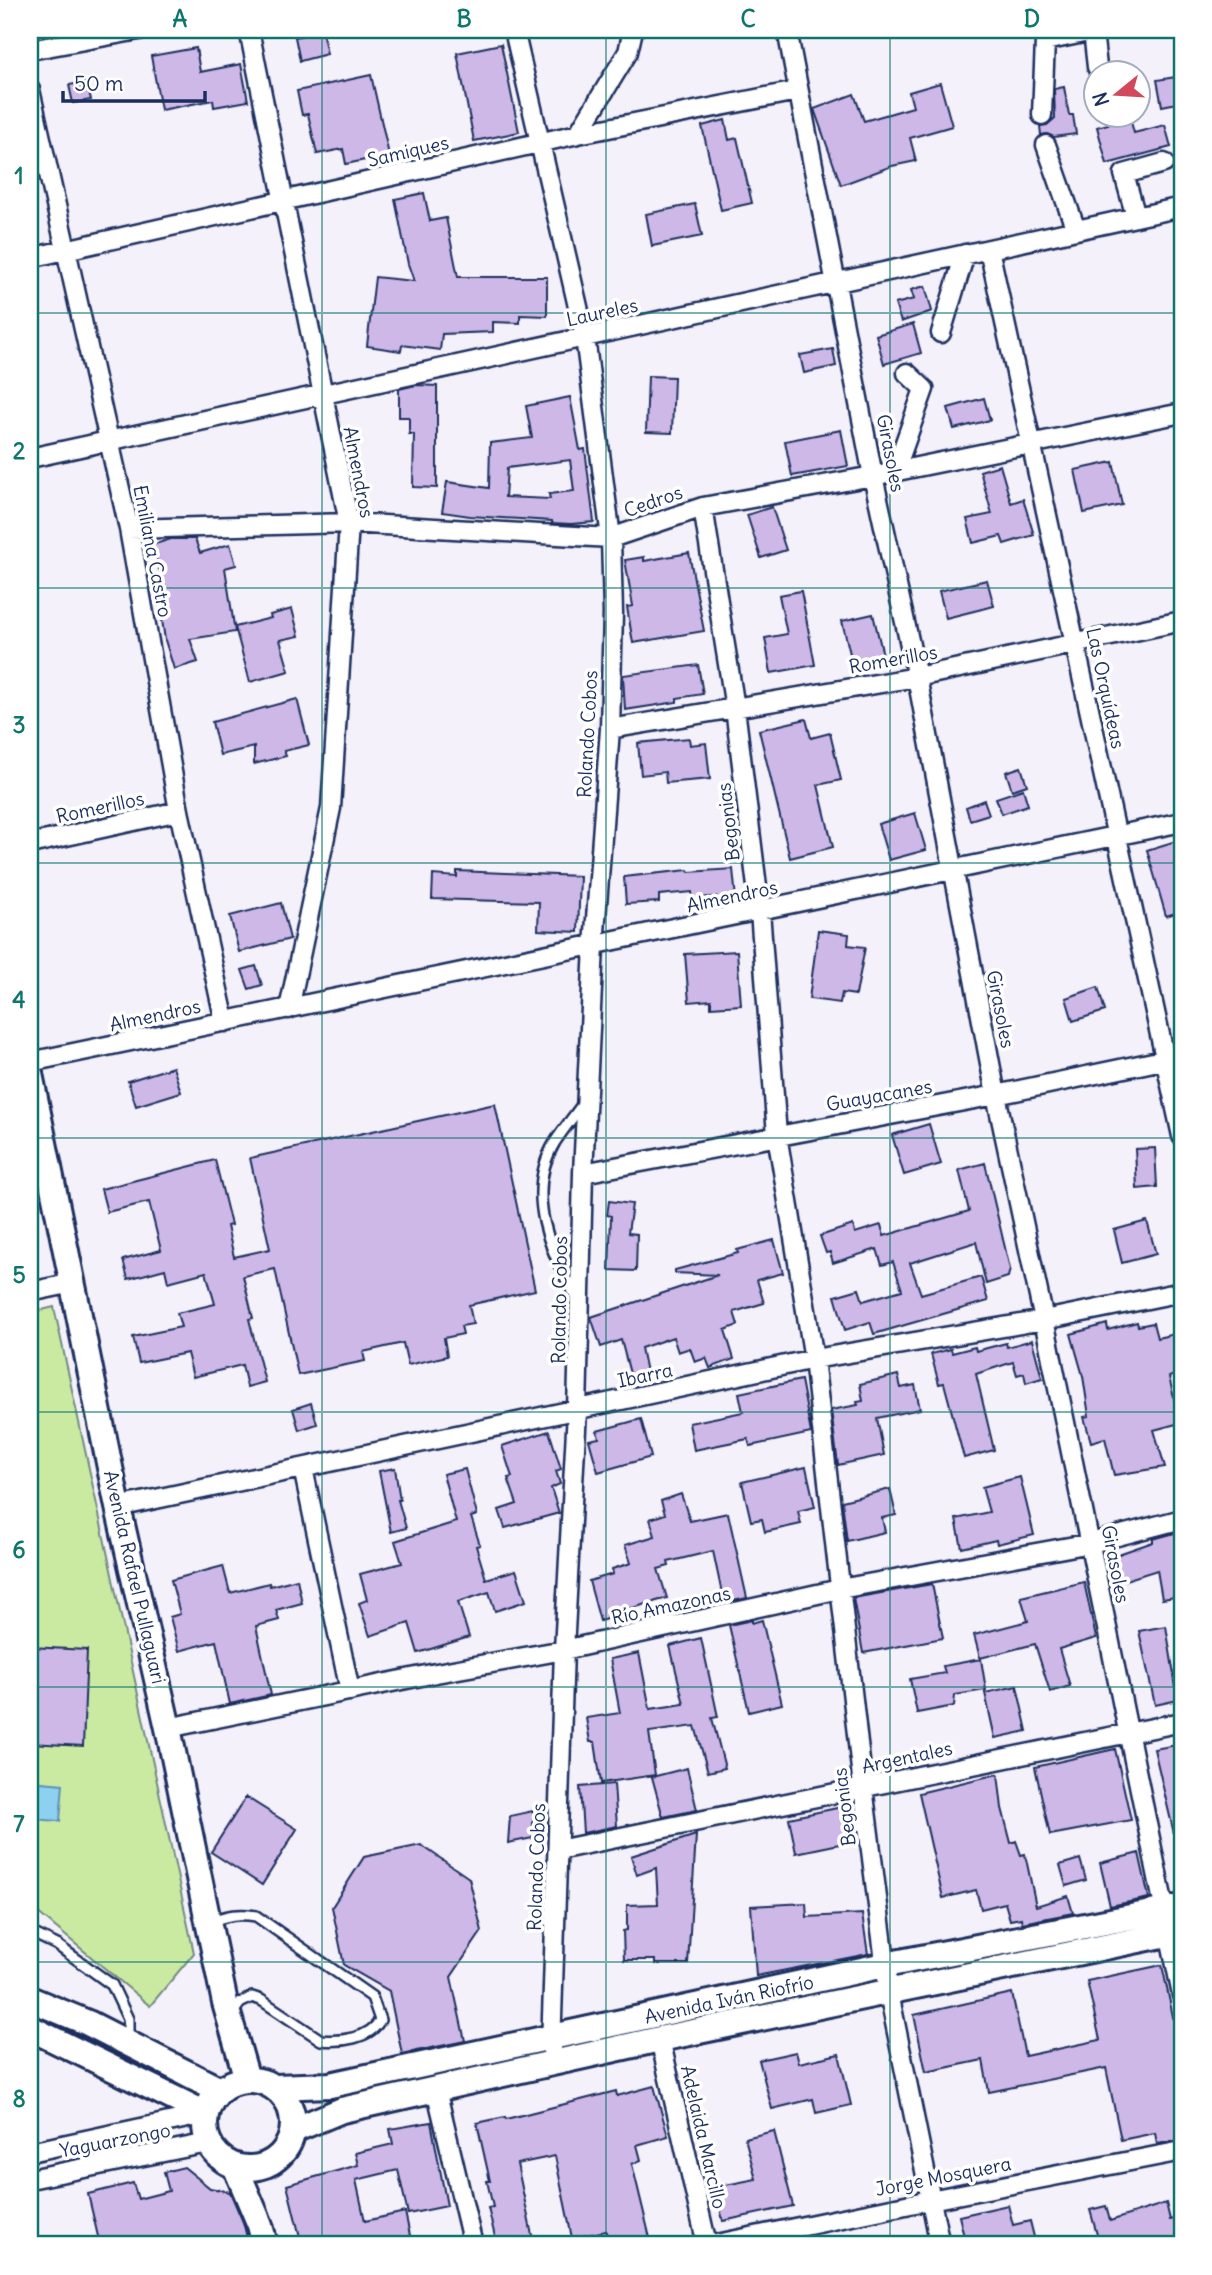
<svg xmlns="http://www.w3.org/2000/svg" width="1212" height="2275" font-family="Delius,sans-serif">
  <style>
    .green { fill: #caeaa2; stroke: #728c80; stroke-width: 2 }
    .water { fill: #8dd0ef; stroke: #5f90b5; stroke-width: 2 }
    .building { fill: #ceb8e8; stroke: #1b2f5e; stroke-width: 2; fill-rule: evenodd }
    .lines { fill: none; stroke-linecap: round; stroke-linejoin: round }
    .lane-casing { stroke: #1b2f5e; stroke-width: 14 }
    .street-casing { stroke: #1b2f5e; stroke-width: 23 }
    .secondary-casing { stroke: #1b2f5e; stroke-width: 30 }
    .lane { stroke: #fff; stroke-width: 9 }
    .street { stroke: #fff; stroke-width: 18 }
    .secondary { stroke: #fff; stroke-width: 24 }
    .grid { fill: none; stroke: #0f766e; stroke-width: 2; stroke-opacity: 0.55 }
    .labels { text-anchor: middle; stroke-width: 7; stroke-linejoin: round; paint-order: stroke }
    .street-label { font-size: 19px; fill: #1b2f5e; stroke: #fff }
    .neatline { fill: none; stroke: #0f766e; stroke-width: 2.5 }
    .grid-label { font-size: 23px; text-anchor: middle; font-weight: bold; fill: #0f766e }
  </style>
  <rect width="100%" height="100%" fill="#f5f1fa"/>
  <filter id="ink" filterUnits="userSpaceOnUse"><feTurbulence type="fractalNoise" baseFrequency=".0143" numOctaves="2"/><feDisplacementMap in="SourceGraphic" scale="14" xChannelSelector="R" yChannelSelector="G"/><feConvolveMatrix kernelMatrix="1 2 1 2 8 2 1 2 1" color-interpolation-filters="sRGB"/></filter>
  <g filter="url(#ink)">
    <path class="green" d="M54,1307L194,1953L150,2006L30,1906V1313Z"/>
    <path class="water" d="M30,1781L63,1784L60,1821L30,1819Z"/>
    <path class="building" d="M322,31L327,54L300,61L295,37Z
      M501,44L519,132L474,141L457,53Z
      M196,48L200,72L241,64L248,101L214,107L213,100L161,110L151,56Z
      M371,75L389,155L346,164L343,149L317,154L308,114L302,115L297,91Z
      M1182,76V102L1162,106L1157,80Z
      M87,82L91,100L73,103L69,85Z
      M940,83L952,126L910,138L916,161L892,166L841,185L814,109L854,94L864,121L913,107L909,92Z
      M1064,87L1069,115H1073L1076,134L1054,137L1047,134L1041,135L1040,126L1047,125L1055,118L1054,89Z
      M1130,118L1134,133L1165,125L1171,147L1107,164L1097,127Z
      M725,120L729,140L737,138L752,203L721,210L702,126Z
      M424,193L430,221L446,218L458,277H547V316L520,315V323L493,322V332L442,334L440,350L402,345L401,351L367,346L375,277L414,281L408,264L395,199Z
      M695,204L702,236L652,246L646,214Z
      M925,286L932,311L901,322L895,304L914,299L911,290Z
      M913,324L921,353L884,364L876,335Z
      M833,349L836,366L804,373L800,355Z
      M648,376L674,377L672,433L646,432Z
      M416,385L437,386V488L413,487L414,434H409V417H399V389Z
      M570,397L580,450L585,449L594,522L571,524L552,523V521L470,516L442,512L447,482L489,488L490,443L532,438L526,406ZM570,460L574,491L549,494L550,499L505,497L507,468Z
      M984,398L990,420L954,429L948,408Z
      M841,430L848,466L792,476L785,441Z
      M1113,462L1122,505L1084,513L1075,470Z
      M1000,465L1011,503L1023,499L1034,535L1004,544L1001,536L973,543L967,519L992,514L980,471Z
      M772,507L786,550L761,558L747,515Z
      M171,539H195L200,553L230,544L236,565L225,568L235,632L190,639L198,662L174,669L165,640L159,600L168,598L152,545Z
      M689,553L704,631L633,643L627,607L633,606L625,560L644,557V561Z
      M987,580L994,606L946,618L939,591Z
      M801,591L815,665L771,673L765,638L787,634L779,595Z
      M292,609L299,636L280,640L289,671L250,682L235,627L271,618L270,615Z
      M873,614L884,659L853,666L842,621Z
      M698,665L703,694L677,698V702L625,710L623,675Z
      M297,699L309,745L284,751L286,756L254,764V747L220,755L212,722Z
      M806,719L811,738L830,733L841,780L818,785L833,847L790,858L759,730Z
      M689,738L690,745L706,743L710,779L666,783L665,772L641,775L638,743Z
      M1021,767L1027,785L1012,790L1006,772Z
      M1023,789L1028,805L1002,814L996,798Z
      M984,800L989,814L970,820L966,807Z
      M915,813L926,850L889,860L878,824Z
      M1182,839V911L1166,916L1147,850Z
      M733,869L736,899L716,901V897L692,898V892L659,895V902L626,904L624,877L688,870L689,872Z
      M457,871L580,876L578,932L538,930L539,902L432,899L433,875L457,877Z
      M281,903L290,939L239,952L230,916Z
      M818,930L849,934L848,945L865,947L856,995L842,993L840,1003L809,999Z
      M737,951L741,1005L711,1007V1000L689,1002L685,954Z
      M256,966L262,985L249,989L242,970Z
      M1098,987L1105,1011L1073,1021L1066,998Z
      M173,1067L181,1092L136,1106L128,1081Z
      M495,1104L535,1290L469,1305L473,1324L461,1326L463,1334L444,1338L447,1356L408,1365L403,1343L363,1352L365,1361L298,1375L275,1269L243,1276L253,1318L249,1319L265,1382L247,1387L242,1365L193,1377L187,1353L139,1363L133,1337L181,1327L177,1313L215,1304L206,1272L168,1282L165,1269L128,1279L123,1260L161,1250L149,1202L107,1212L101,1189L215,1160L231,1225L227,1226L234,1257L270,1249L250,1158Z
      M929,1124L941,1164L904,1175L892,1135Z
      M1155,1148L1157,1187L1137,1189L1135,1149Z
      M985,1163L1010,1269L1008,1277L986,1284L976,1242L910,1263L921,1294L981,1277L988,1301L874,1334L870,1322L845,1330L835,1296L859,1289L863,1301L902,1290L893,1262L882,1265L877,1249L833,1263L830,1252L826,1253L820,1236L853,1225L855,1233L881,1225L884,1236L969,1211L959,1170Z
      M609,1201L632,1204L628,1233L637,1234L636,1271L609,1270L611,1216L607,1215Z
      M1147,1221L1156,1254L1122,1263L1114,1230Z
      M774,1240L783,1273L757,1280L764,1303L734,1312L738,1325L725,1330L734,1359L710,1368L706,1358L695,1362L690,1348L678,1352L673,1337L641,1348L647,1377L632,1381L621,1340L601,1347L591,1317L718,1275L675,1273V1270L738,1253L737,1250Z
      M1137,1322L1138,1326L1153,1323L1157,1338L1179,1333L1182,1347V1372L1169,1377L1180,1423L1154,1430L1165,1467L1114,1475L1105,1438L1091,1442L1084,1417L1089,1416L1083,1376L1071,1334L1107,1324L1108,1330Z
      M1032,1340L1042,1378L1026,1383L1024,1373L1017,1375L1013,1362L976,1374L994,1450L964,1458L944,1383L939,1384L931,1354L951,1349L952,1353L975,1347L976,1351L1006,1343L1007,1347Z
      M898,1375L901,1388L915,1385L920,1409L877,1418L884,1455L838,1465L831,1410L858,1405L857,1402L863,1401L860,1384Z
      M801,1380L811,1433L750,1446L748,1439L694,1450L689,1423L743,1412L739,1393Z
      M311,1403L317,1424L299,1430L293,1409Z
      M641,1419L651,1457L598,1472L589,1440L599,1438L597,1431Z
      M549,1431L561,1469L556,1471L560,1484L551,1488L559,1513L505,1528L499,1510L517,1504L508,1478L512,1477L502,1446Z
      M806,1467L815,1507L798,1511L801,1524L765,1532L762,1519L751,1521L742,1482Z
      M395,1468L400,1500H398L406,1528L391,1532L379,1471Z
      M465,1469L477,1515L471,1517L480,1545L476,1546L486,1579L516,1570L526,1601L495,1611L489,1592L458,1602L469,1637L418,1653L409,1623L370,1636L359,1603L367,1600L360,1574L402,1563L395,1541L456,1522L443,1474Z
      M1020,1477L1034,1535L997,1544L996,1540L962,1548L956,1519L989,1512L982,1487Z
      M890,1489L896,1515L882,1518L885,1532L847,1541L842,1501Z
      M681,1494L690,1521L728,1513L747,1598L724,1603L713,1551L668,1562L669,1566L658,1569L667,1598L622,1611L623,1614L600,1621L589,1581L613,1574L612,1569L631,1563L625,1545L655,1536L650,1519L665,1514L661,1501Z
      M1182,1531V1596L1162,1599L1157,1570L1116,1583L1110,1557L1153,1542V1539Z
      M223,1566L230,1593L269,1583L270,1586L297,1579L302,1603L276,1610L279,1620L256,1626L271,1695L230,1704L216,1641L179,1651L170,1617L180,1614L171,1580Z
      M1084,1582L1096,1638L1059,1649L1070,1686L1050,1692L1035,1644L980,1658L974,1635L1028,1621L1021,1597Z
      M932,1584L943,1638L863,1653L853,1598Z
      M752,1620V1623L762,1620L782,1704L749,1712L729,1625Z
      M1166,1626L1178,1700L1155,1705L1139,1631Z
      M701,1638L718,1717L712,1718L725,1768L708,1772L695,1726L649,1732L655,1775L601,1783L595,1742H590L586,1718L620,1713L610,1659L639,1653L650,1709L684,1704L670,1646Z
      M30,1647L87,1650L83,1746L30,1743Z
      M981,1659L986,1690L955,1695L954,1706L917,1713L910,1679L945,1673L943,1666Z
      M1017,1686L1027,1731L995,1738L985,1693Z
      M1182,1744V1841L1176,1842L1154,1749Z
      M1115,1749L1131,1820L1050,1835L1035,1767Z
      M687,1768L697,1810L663,1817L652,1777Z
      M998,1774L1002,1808L1011,1843L1016,1841L1021,1855L1025,1854L1036,1906L1068,1896L1073,1913L1022,1923L1021,1918L1010,1920L1005,1903L981,1909L976,1890L943,1898L919,1793Z
      M614,1784L617,1826L583,1833L580,1787Z
      M246,1797L297,1829L262,1885L211,1852Z
      M847,1806L854,1841L796,1853L789,1818Z
      M533,1811V1838L508,1843L510,1816Z
      M696,1835L688,1964H655V1960H624L623,1931L627,1930V1905L658,1904L656,1868L637,1875L631,1856Z
      M421,1845L469,1878L482,1931L451,1977L465,2041L402,2054L389,1991L344,1965L332,1907L364,1857Z
      M1139,1853L1149,1898L1110,1906L1100,1863Z
      M1080,1859L1086,1880L1066,1886L1060,1865Z
      M806,1903L807,1917L862,1914L868,1954L756,1976L751,1906Z
      M1162,1965L1182,2059V2140L1157,2144L1155,2133L1121,2140L1106,2068L989,2092L983,2060L926,2072L914,2015L1012,1993L1025,2056L1100,2040L1087,1981Z
      M796,2052L799,2063L839,2054L851,2105L816,2113L813,2099L772,2109L759,2060Z
      M654,2086L668,2136L637,2145L641,2160L632,2164L650,2238L626,2245H609L606,2231L572,2238L555,2156L517,2164L534,2245H497L488,2208L493,2207L487,2181H490L477,2123L505,2117L506,2119L616,2091L617,2096Z
      M431,2122L447,2206L408,2214L398,2170L356,2180L365,2221L405,2212L412,2245H302L287,2185L358,2165L355,2153L393,2144L390,2129Z
      M774,2131L793,2206L723,2221L715,2187L756,2179L745,2138Z
      M184,2167L210,2188L230,2192L243,2222L249,2245H100L88,2194L133,2183L138,2199L169,2191L164,2172Z
      M1166,2203L1170,2220L1182,2217V2243L1173,2245H1100L1090,2210L1106,2206L1110,2221Z
      M1008,2205L1013,2225L1030,2221L1036,2245H966L959,2216Z"/>
    <g class="lines">
      <defs>
        <path id="lane" d="M577,1299C550,1253 524,1193 555,1142C564,1128 575,1115 584,1102
          M210,1922C227,1915 239,1913 256,1916L372,1997L380,2020C370,2039 340,2042 321,2040L261,2000L252,1997L240,2003L232,2014
          M30,1932L57,1945L112,1985L128,2019V2038"/>
        <path id="street" d="M249,30L349,523L331,808L289,1009
          M514,30L585,337L611,538L613,613L610,729L594,946L583,1173L577,1411L564,1650L551,2048
          M787,30L873,476L917,677L996,1095L1044,1320L1182,1995
          M1093,31L1097,67
          M30,50L139,30
          M30,90L129,529L179,811L225,1022
          M1042,115L1045,41L1098,30
          M578,134L628,52L633,30
          M1046,145L1076,230
          M1136,217L1124,174L1164,163
          M989,249L1182,1136
          M30,258L578,134L797,91
          M941,333L965,254
          M30,458L1182,207
          M895,471L924,389L907,373
          M703,507L735,708L760,911L777,1135L814,1359L863,1787L889,1993L940,2245
          M129,529L349,523L611,538L703,507L873,476L1182,413
          M610,729L917,677L1182,621
          M30,844L179,811
          M30,1062L1182,822
          M583,1173L996,1095L1182,1056
          M30,1292L73,1283
          M303,1468L350,1691
          M118,1507L814,1359L1044,1320L1182,1292
          M168,1728L436,1673L564,1650L840,1589L1091,1543L1182,1519
          M558,1850L1182,1722
          M660,2039L707,2245
          M436,2089L473,2245
          M30,2152L206,2114
          M30,2179L208,2143
          M712,2245L930,2200L1182,2151"/>
        <path id="secondary" d="M30,1074L118,1507L168,1728L225,2003L247,2079
          M30,1999L88,2023L220,2090
          M30,2028L206,2114
          M205 2124a44 44 0 1 1 88 0a44 44 0 1 1-88 0Z
          M275,2087L330,2085L885,1965L1182,1907
          M294,2130L342,2110L660,2039L1182,1931
          M236,2168L260,2225L265,2245"/>
      </defs>
      <use href="#lane" class="lane-casing"/>
      <use href="#street" class="street-casing"/>
      <use href="#secondary" class="secondary-casing"/>
      <use href="#lane" class="lane"/>
      <use href="#street" class="street"/>
      <use href="#secondary" class="secondary"/>
    </g>
  </g>
  <path class="grid" d="M322,30V2245M606,30V2245M890,30V2245M30,313H1182M30,588H1182M30,863H1182M30,1138H1182M30,1412H1182M30,1687H1182M30,1962H1182"/>
  <g class="labels">
    <g class="street-label">
      <text transform="translate(408 151) rotate(-13)" y="7">Samiques</text>
      <text transform="translate(602 312) rotate(-12)" y="7">Laureles</text>
      <text transform="translate(891 453) rotate(79)" y="7">Girasoles</text>
      <text transform="translate(359 472) rotate(79)" y="7">Almendros</text>
      <text transform="translate(653 501) rotate(-19)" y="7">Cedros</text>
      <text transform="translate(153 551) rotate(79)" y="7">Emiliana Castro</text>
      <text transform="translate(893 659) rotate(-10)" y="7">Romerillos</text>
      <text transform="translate(1106 688) rotate(78)" y="7">Las Orquídeas</text>
      <text transform="translate(587 734) rotate(-87)" y="7">Rolando Cobos</text>
      <text transform="translate(100 807) rotate(-12)" y="7">Romerillos</text>
      <text transform="translate(728 822) rotate(-97)" y="7">Begonias</text>
      <text transform="translate(732 896) rotate(-12)" y="7">Almendros</text>
      <text transform="translate(1001 1009) rotate(79)" y="7">Girasoles</text>
      <text transform="translate(155 1015) rotate(-12)" y="7">Almendros</text>
      <text transform="translate(879 1095) rotate(-10)" y="7">Guayacanes</text>
      <text transform="translate(559 1300) rotate(-89)" y="7">Rolando Cobos</text>
      <text transform="translate(645 1375) rotate(-12)" y="7">Ibarra</text>
      <text transform="translate(1116 1564) rotate(79)" y="7">Girasoles</text>
      <text transform="translate(135 1577) rotate(77)" y="7">Avenida Rafael Pullaguari</text>
      <text transform="translate(671 1605) rotate(-12)" y="7">Río Amazonas</text>
      <text transform="translate(907 1757) rotate(-12)" y="7">Argentales</text>
      <text transform="translate(844 1807) rotate(-97)" y="7">Begonias</text>
      <text transform="translate(536 1867) rotate(-88)" y="7">Rolando Cobos</text>
      <text transform="translate(729 1999) rotate(-12)" y="7">Avenida Iván Riofrío</text>
      <text transform="translate(704 2137) rotate(77)" y="7">Adelaida Marcillo</text>
      <text transform="translate(115 2140) rotate(-11)" y="7">Yaguarzongo</text>
      <text transform="translate(943 2176) rotate(-11)" y="7">Jorge Mosquera</text>
    </g>
  </g>
  <rect width="1212" height="2275" fill="none" stroke="#fff" stroke-width="77"/>
  <g transform="translate(1117 94) rotate(252)"><circle r="33" fill="#ffffff" stroke="#a4acbf" stroke-width="2"/>
  <path d="M0-5L12 26L0 18L-12 26Z" fill="#d1495b"/>
  <text y="-10" font-size="19" font-weight="bold" text-anchor="middle" fill="#1b2f5e">N</text>
  </g>
  <path d="M63 91v10h142v-10" fill="none" stroke="#1b2f5e" stroke-width="3.5"/>
  <text x="74" y="91" font-size="21" fill="#1b2f5e" stroke="#ffffff" stroke-width="5" paint-order="stroke">50 m</text>
  <rect x="38" y="38" width="1136" height="2198" class="neatline"/>
  <g class="grid-label">
    <text x="180" y="27">A</text>
    <text x="464" y="27">B</text>
    <text x="748" y="27">C</text>
    <text x="1032" y="27">D</text>
    <text x="19" y="184">1</text>
    <text x="19" y="459">2</text>
    <text x="19" y="733">3</text>
    <text x="19" y="1008">4</text>
    <text x="19" y="1283">5</text>
    <text x="19" y="1558">6</text>
    <text x="19" y="1832">7</text>
    <text x="19" y="2107">8</text>
  </g>
</svg>
